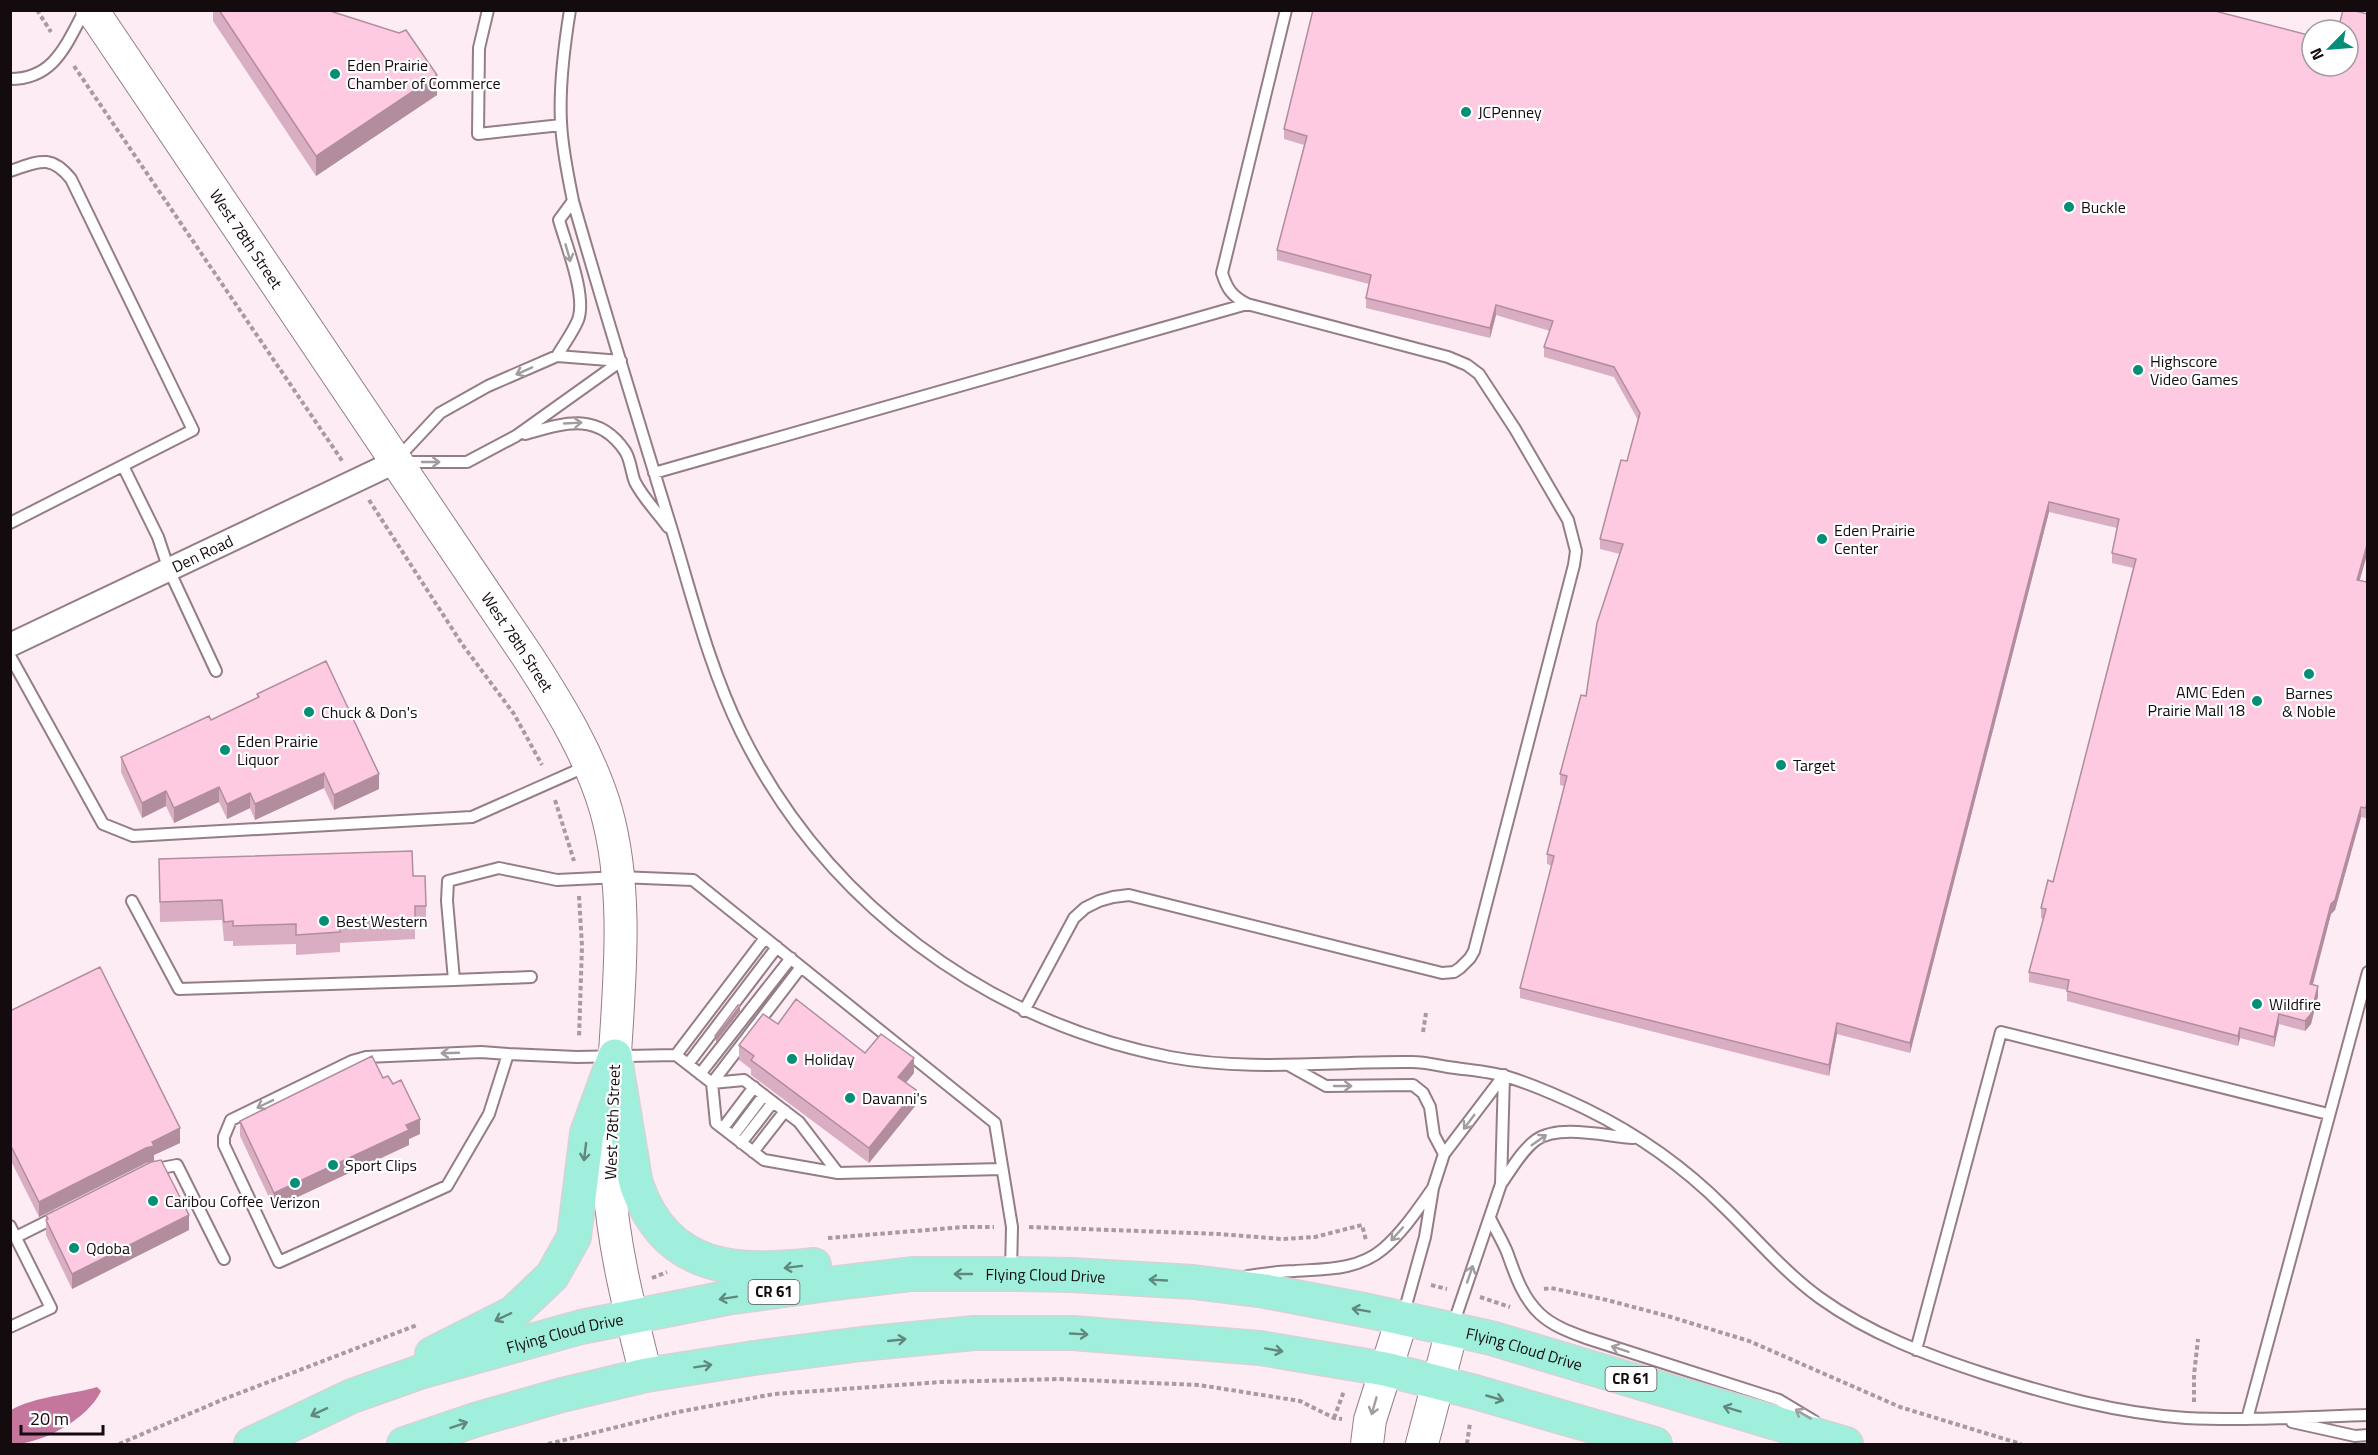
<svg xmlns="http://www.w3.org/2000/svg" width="2378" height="1455" font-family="'Titillium Web',sans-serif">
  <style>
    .water { fill: #c4769d }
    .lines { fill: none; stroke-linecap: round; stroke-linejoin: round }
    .lane-casing { stroke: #957d88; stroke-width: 14 }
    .street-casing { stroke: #957d88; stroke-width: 26 }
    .secondary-casing { stroke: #957d88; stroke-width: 34 }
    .primary-casing { stroke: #d5d3d4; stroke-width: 36 }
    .path { stroke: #a89aa1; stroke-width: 4; stroke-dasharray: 4.5 3; stroke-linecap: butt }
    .lane { stroke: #fff; stroke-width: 10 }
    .street { stroke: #fff; stroke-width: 22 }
    .secondary { stroke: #fff; stroke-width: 32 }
    .primary { stroke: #9fefdc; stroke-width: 33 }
    .wall { fill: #daaec2 }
    .shaded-wall { fill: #b18d9e }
    .building { fill: #fdcae1; stroke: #b18d9e; stroke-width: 1.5 }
    .oneway { stroke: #a19d9f }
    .oneway2 { stroke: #608880 }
    .poi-dot { fill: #028e77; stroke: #fff; stroke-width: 2 }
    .labels { text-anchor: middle; stroke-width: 4.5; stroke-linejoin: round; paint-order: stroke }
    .shield { fill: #fff; stroke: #5a5457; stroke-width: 1.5 }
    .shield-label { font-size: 15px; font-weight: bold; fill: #140b0f }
    .poi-label { font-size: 16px; fill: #140b0f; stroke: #fff; text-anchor: start }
    .street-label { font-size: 16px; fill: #140b0f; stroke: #fff }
  </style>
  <rect width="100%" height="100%" fill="#fdecf4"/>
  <path class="water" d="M97,1387L101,1391C88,1419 41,1445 11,1444V1410C36,1396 70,1395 97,1387Z"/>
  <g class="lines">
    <defs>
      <path id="lane" d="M488,10L479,48L478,134L561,125
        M570,10C564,47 559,85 561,122C562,149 568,175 573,201C603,306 635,410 667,514C690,587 707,663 741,732C825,902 985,1021 1170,1057C1250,1072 1331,1061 1412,1062C1424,1062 1436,1065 1448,1067C1467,1070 1489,1071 1508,1077C1534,1085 1561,1097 1586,1109C1637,1134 1684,1167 1724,1207C1756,1238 1784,1272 1820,1298C1870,1334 1927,1355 1985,1374C2051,1395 2116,1413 2186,1418C2246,1421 2307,1417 2368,1415
        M10,79C55,79 66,44 85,10
        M10,171C38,162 50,153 71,179L193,430L10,523
        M557,356C564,344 573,332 578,320C587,296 566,245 559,220L573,201
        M525,434C564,423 598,411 625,451C631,460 631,473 635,482C643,498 658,513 668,527
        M397,459L440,413L488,386L557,356L621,361
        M403,462H467L516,436L621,361
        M123,466L158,537L169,570L216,671
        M654,473L1247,304
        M10,656L103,824L133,836L472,817L587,766
        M132,901L179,989L454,980L447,901L448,881L499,868L557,880L619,877L693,880L995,1123L1012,1227L1011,1271
        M454,980L531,977
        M1024,1011L1074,918L1085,908L1099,901L1113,897L1129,895L1442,973L1454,972L1460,968L1470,958L1474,951L1574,565L1576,551L1568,520L1515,429L1479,374L1467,365L1448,357L1247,304C1232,296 1227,289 1222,273L1286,10
        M508,1054L481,1052L366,1057L352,1061L231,1120L224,1137V1145L279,1262L447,1186L489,1114L508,1054L577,1057L676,1055L712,1083L716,1123L764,1160L838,1173L1002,1169
        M676,1055L765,938
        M688,1064L777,947
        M1290,1066L1326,1086L1413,1085L1423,1093L1430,1107L1434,1135L1444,1154
        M700,1074L791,958
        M712,1083L744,1080L799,1122L838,1173
        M712,1083L801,967
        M723,1128L754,1087
        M733,1136L764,1095
        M741,1143L773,1102
        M753,1152L785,1111
        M151,1170L177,1165L224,1259
        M1501,1184C1511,1170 1522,1150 1536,1140C1559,1124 1605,1136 1633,1138
        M1490,1218C1495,1229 1502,1240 1507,1252C1515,1274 1522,1297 1540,1314C1553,1326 1570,1332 1586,1338L1779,1400L1814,1421
        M10,1226L51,1308L10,1327
        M16,1237L56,1217
        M1248,1276C1264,1274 1279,1271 1295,1271C1326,1269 1358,1270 1383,1249C1403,1232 1418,1209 1433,1188
        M1403,1316L1425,1237L1433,1188L1444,1154L1504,1075
        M1453,1325L1501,1184L1504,1075
        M1916,1350L2001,1032L2328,1114
        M2247,1419L2368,972
        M2292,1422L2355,1436L2368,1435"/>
      <g id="street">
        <path id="s1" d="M10,645L395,462"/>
      </g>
      <g id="secondary">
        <path id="s2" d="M92,10L528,657C559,705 590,755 606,810C628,888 620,973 615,1053C613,1095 607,1138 609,1180C613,1247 630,1311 646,1375"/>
        <path d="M1367,1444L1370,1420L1402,1319"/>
        <path d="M1422,1444L1452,1330"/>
      </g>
      <g id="primary">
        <path d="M615,1058C620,1088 625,1118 630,1149C633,1162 633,1177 638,1189C668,1271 738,1274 814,1265"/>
        <path d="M432,1354L513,1313L552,1276L574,1237L587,1133L615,1056"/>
        <path id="s3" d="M251,1444L352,1396L420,1372L581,1327L726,1298L828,1284L912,1274H1011L1072,1275L1193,1282L1265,1291L1369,1311L1491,1338L1846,1444"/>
        <path d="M404,1444L478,1419L562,1395L646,1375L754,1358L861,1344L974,1333H1073L1260,1348L1385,1369L1475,1392L1655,1444"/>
      </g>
    </defs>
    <use href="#lane" class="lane-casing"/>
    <use href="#street" class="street-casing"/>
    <use href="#secondary" class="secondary-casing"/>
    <use href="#primary" class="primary-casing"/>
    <path class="path" d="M37,10L51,32
      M74,66L343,462
      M369,500L462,644L514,714L542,765
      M555,800L574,861
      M579,896L582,946L579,1038
      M1423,1032L1426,1013
      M1029,1227L1219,1234L1282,1239L1315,1237L1362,1225L1366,1240
      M828,1238L964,1227H994
      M652,1278L667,1272
      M1431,1285L1447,1289
      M1544,1289L1551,1288L1607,1300L1671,1317L1749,1341L1900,1407L2021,1444
      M1480,1297L1510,1307
      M2194,1402V1375L2198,1339
      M1334,1418L1344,1391
      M119,1444L224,1399L417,1325
      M548,1444L678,1412L774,1394L941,1382L1059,1379L1199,1385L1300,1401L1334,1418L1342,1419
      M1467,1444L1470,1423"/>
    <use href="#lane" class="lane"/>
    <use href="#street" class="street"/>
    <use href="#secondary" class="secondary"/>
    <use href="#primary" class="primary"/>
  </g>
  <path class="wall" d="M213,10H327L437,95L316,176L213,21Z
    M1313,10L2360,580L2367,582L2366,818L2361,817L2335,910L2331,914L2313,985L2318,996L2311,1024L2305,1031L2279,1024L2274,1047L2240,1038L2238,1046L2067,1001V990L2029,982V972L2043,919L2041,918V908L2053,882L2133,568L2112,563V553L2117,528L2049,512L1910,1053L1837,1034L1829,1076L1520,998V988L1552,866L1547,864V854L1564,786L1560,785V774L1586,696L1620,554L1600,549V539L1627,461L1638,420L1614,377L1544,357V347L1550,331L1496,315L1490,338L1366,308V298L1369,284L1277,260V250L1304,145L1284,139V129Z
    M257,694L379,789L334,810L324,788L255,820L250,808L227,819L219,802L174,823L166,806L142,818L121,772V757L211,720L257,698Z
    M159,859L413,876L426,906V926H415V939L340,943V952L296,955V944L233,946V941H224L222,920L160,922Z
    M10,1011L180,1143L154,1155L146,1163L39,1217L10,1159Z
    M778,1024L914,1073L906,1083L916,1105L869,1163L751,1075V1069L739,1060V1045Z
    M383,1078L420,1134L409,1139V1145L274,1208L240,1136V1121Z
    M46,1215L189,1230L72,1289L46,1235Z"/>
  <path class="shaded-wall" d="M437,75V95L316,176V156Z
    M1496,305V315L1490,338V328Z
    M2049,502V512L1910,1053V1043Z
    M2367,545V555L2357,590V580Z
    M324,773V788L255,820V804Z
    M379,774V789L334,810V795Z
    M219,787V802L174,823V808Z
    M166,791V806L142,818V803Z
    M250,793V808L227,819V804Z
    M2367,802V812L2366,818V808Z
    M2361,807V817L2335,910L2331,914L2310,994V984L2331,904Z
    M2318,986V996L2311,1024L2305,1031V1021Z
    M740,1006V1011L716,1042V1037Z
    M2279,1014V1024L2274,1047V1037Z
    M1837,1023V1034L1829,1076V1065Z
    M2240,1028V1038L2238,1046V1036Z
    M914,1058V1073L898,1092V1077Z
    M916,1090V1105L869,1163V1148Z
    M420,1119V1134L409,1139V1145L274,1208V1193L406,1125Z
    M180,1128V1143L154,1155V1161L146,1163L39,1217V1202L152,1142Z
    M189,1215V1230L72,1289V1274Z"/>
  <path class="building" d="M219,10H327L399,33L406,30L437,75L316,156Z
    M1313,10H2211L2312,36V66H2348V30H2338L2343,10H2352L2367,14V545L2357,580L2367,582V802L2366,808L2361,807L2335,900L2331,904L2310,984L2318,986L2311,1014L2305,1021L2279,1014L2274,1037L2240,1028L2238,1036L2067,991L2069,980L2029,972L2046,909L2041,908L2048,880L2053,882L2136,559L2112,553L2119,519L2049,502L1910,1043L1837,1023L1829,1065L1520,988L1554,856L1547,854L1567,776L1560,774L1581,695L1586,696L1597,623L1623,544L1600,539L1621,460L1627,461L1640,413L1614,367L1544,347L1553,321L1496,305L1490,328L1366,298L1371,275L1277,250L1307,136L1284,129Z
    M326,661L379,774L334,795L324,773L255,804L250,793L227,804L219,787L174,808L166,791L142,803L121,757L209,716L211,720L259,697L257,694Z
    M412,851L413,876H425L426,906H415V919L340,923V932L296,935V924L233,926V921L224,922L222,900L160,902L159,859Z
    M100,967L180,1128L152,1142L154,1146L146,1148L39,1202L10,1144V1011Z
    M796,999L865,1053L881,1034L914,1058L898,1077L916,1090L869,1148L751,1060L754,1056L739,1045L763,1014L778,1024Z
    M738,1005L740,1006L716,1037L715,1036Z
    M372,1056L383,1078L388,1076L393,1084L401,1080L420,1119L406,1125L409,1130L274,1193L240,1121Z
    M161,1160L189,1215L72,1274L46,1220L48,1219L46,1215L151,1162Z"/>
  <defs><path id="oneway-shaft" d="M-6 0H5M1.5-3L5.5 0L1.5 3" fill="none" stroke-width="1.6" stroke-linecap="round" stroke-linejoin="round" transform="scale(1.5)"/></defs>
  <g class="oneway">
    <use href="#oneway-shaft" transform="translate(568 253) rotate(74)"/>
    <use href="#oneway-shaft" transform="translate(524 371) rotate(156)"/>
    <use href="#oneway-shaft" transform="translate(573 423) rotate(-3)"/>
    <use href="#oneway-shaft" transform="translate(431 462)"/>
    <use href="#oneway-shaft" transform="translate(450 1053) rotate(178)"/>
    <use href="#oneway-shaft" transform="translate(1343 1086)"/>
    <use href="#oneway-shaft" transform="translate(265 1104) rotate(154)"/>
    <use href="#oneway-shaft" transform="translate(1469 1122) rotate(127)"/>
    <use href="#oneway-shaft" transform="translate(1539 1140) rotate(-35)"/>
    <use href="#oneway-shaft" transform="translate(1397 1234) rotate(132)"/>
    <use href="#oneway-shaft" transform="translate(1470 1274) rotate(-71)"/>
    <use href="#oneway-shaft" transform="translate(1620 1349) rotate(-162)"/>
    <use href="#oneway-shaft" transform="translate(1374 1406) rotate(106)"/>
    <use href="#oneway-shaft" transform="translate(1803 1414) rotate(-149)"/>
  </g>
  <g class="oneway2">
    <use href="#oneway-shaft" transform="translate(585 1152) rotate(97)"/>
    <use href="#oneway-shaft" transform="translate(793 1267) rotate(173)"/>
    <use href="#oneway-shaft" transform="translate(963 1274) rotate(180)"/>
    <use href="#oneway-shaft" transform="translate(1158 1280) rotate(-177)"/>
    <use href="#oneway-shaft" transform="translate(728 1298) rotate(171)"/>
    <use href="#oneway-shaft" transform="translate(1361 1310) rotate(-170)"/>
    <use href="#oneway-shaft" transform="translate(503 1317) rotate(155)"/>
    <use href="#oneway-shaft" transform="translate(1079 1334) rotate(3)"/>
    <use href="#oneway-shaft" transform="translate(897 1340) rotate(-6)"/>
    <use href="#oneway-shaft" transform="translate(1274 1350) rotate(10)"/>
    <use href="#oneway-shaft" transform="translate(703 1366) rotate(-9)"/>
    <use href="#oneway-shaft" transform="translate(1495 1398) rotate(16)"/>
    <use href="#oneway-shaft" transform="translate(1732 1409) rotate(-163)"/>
    <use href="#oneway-shaft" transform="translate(319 1412) rotate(155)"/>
    <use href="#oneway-shaft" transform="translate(459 1425) rotate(-19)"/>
  </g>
  <g class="poi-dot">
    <circle cx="335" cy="74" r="6"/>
    <circle cx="1466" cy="112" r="6"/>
    <circle cx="2069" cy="207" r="6"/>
    <circle cx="2138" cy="370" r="6"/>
    <circle cx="1822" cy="539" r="6"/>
    <circle cx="2309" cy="674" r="6"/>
    <circle cx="2257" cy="701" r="6"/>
    <circle cx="309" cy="712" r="6"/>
    <circle cx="225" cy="750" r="6"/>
    <circle cx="1781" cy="765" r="6"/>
    <circle cx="324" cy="921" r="6"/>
    <circle cx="2257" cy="1004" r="6"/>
    <circle cx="792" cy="1059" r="6"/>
    <circle cx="850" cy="1098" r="6"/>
    <circle cx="333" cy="1165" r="6"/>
    <circle cx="295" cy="1183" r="6"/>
    <circle cx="153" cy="1201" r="6"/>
    <circle cx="74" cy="1248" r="6"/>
  </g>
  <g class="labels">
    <g class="shield">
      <rect x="748.5" y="1280" width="51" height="24" rx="4.5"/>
      <rect x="1605.5" y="1367" width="51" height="24" rx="4.5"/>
    </g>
    <g class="shield-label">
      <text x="774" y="1297">CR 61</text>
      <text x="1631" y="1384">CR 61</text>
    </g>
    <g class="poi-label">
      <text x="347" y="71">Eden Prairie<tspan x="347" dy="18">Chamber of Commerce</tspan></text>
      <text x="1478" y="118">JCPenney</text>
      <text x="2081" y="213">Buckle</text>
      <text x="2150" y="367">Highscore<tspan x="2150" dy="18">Video Games</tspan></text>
      <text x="1834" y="536">Eden Prairie<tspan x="1834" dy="18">Center</tspan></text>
      <text x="2245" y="698" text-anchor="end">AMC Eden<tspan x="2245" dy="18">Prairie Mall 18</tspan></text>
      <text x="2309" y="699" text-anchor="middle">Barnes<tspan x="2309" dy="18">&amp; Noble</tspan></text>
      <text x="321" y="718">Chuck &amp; Don's</text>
      <text x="237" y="747">Eden Prairie<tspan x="237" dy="18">Liquor</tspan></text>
      <text x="1793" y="771">Target</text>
      <text x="336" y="927">Best Western</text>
      <text x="2269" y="1010">Wildfire</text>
      <text x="804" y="1065">Holiday</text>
      <text x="862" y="1104">Davanni's</text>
      <text x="345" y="1171">Sport Clips</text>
      <text x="165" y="1207">Caribou Coffee</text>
      <text x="295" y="1208" text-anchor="middle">Verizon</text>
      <text x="86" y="1254">Qdoba</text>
    </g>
    <g class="street-label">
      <text dy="6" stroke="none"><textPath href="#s2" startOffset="276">West 78th Street</textPath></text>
      <text dy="6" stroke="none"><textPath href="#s1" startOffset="213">Den Road</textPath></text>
      <text dy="6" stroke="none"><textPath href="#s2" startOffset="762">West 78th Street</textPath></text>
      <text transform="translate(612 1122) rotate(-88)" y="6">West 78th Street</text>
      <text dy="6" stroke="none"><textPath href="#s3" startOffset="820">Flying Cloud Drive</textPath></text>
      <text dy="6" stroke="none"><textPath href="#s3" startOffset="334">Flying Cloud Drive</textPath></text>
      <text dy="6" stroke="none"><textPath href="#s3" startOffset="1306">Flying Cloud Drive</textPath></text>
    </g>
  </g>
  <rect width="2378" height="1455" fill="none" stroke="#140b0f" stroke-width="24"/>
  <g transform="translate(2330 48) rotate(245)"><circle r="28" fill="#ffffff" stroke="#a19d9f" stroke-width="1.5"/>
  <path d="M0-4.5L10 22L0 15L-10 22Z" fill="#028e77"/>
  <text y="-9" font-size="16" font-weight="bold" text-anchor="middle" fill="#140b0f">N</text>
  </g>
  <path d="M21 1425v9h82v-9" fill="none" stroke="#140b0f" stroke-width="3"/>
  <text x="30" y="1425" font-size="18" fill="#140b0f" stroke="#ffffff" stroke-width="4.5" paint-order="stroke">20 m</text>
</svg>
